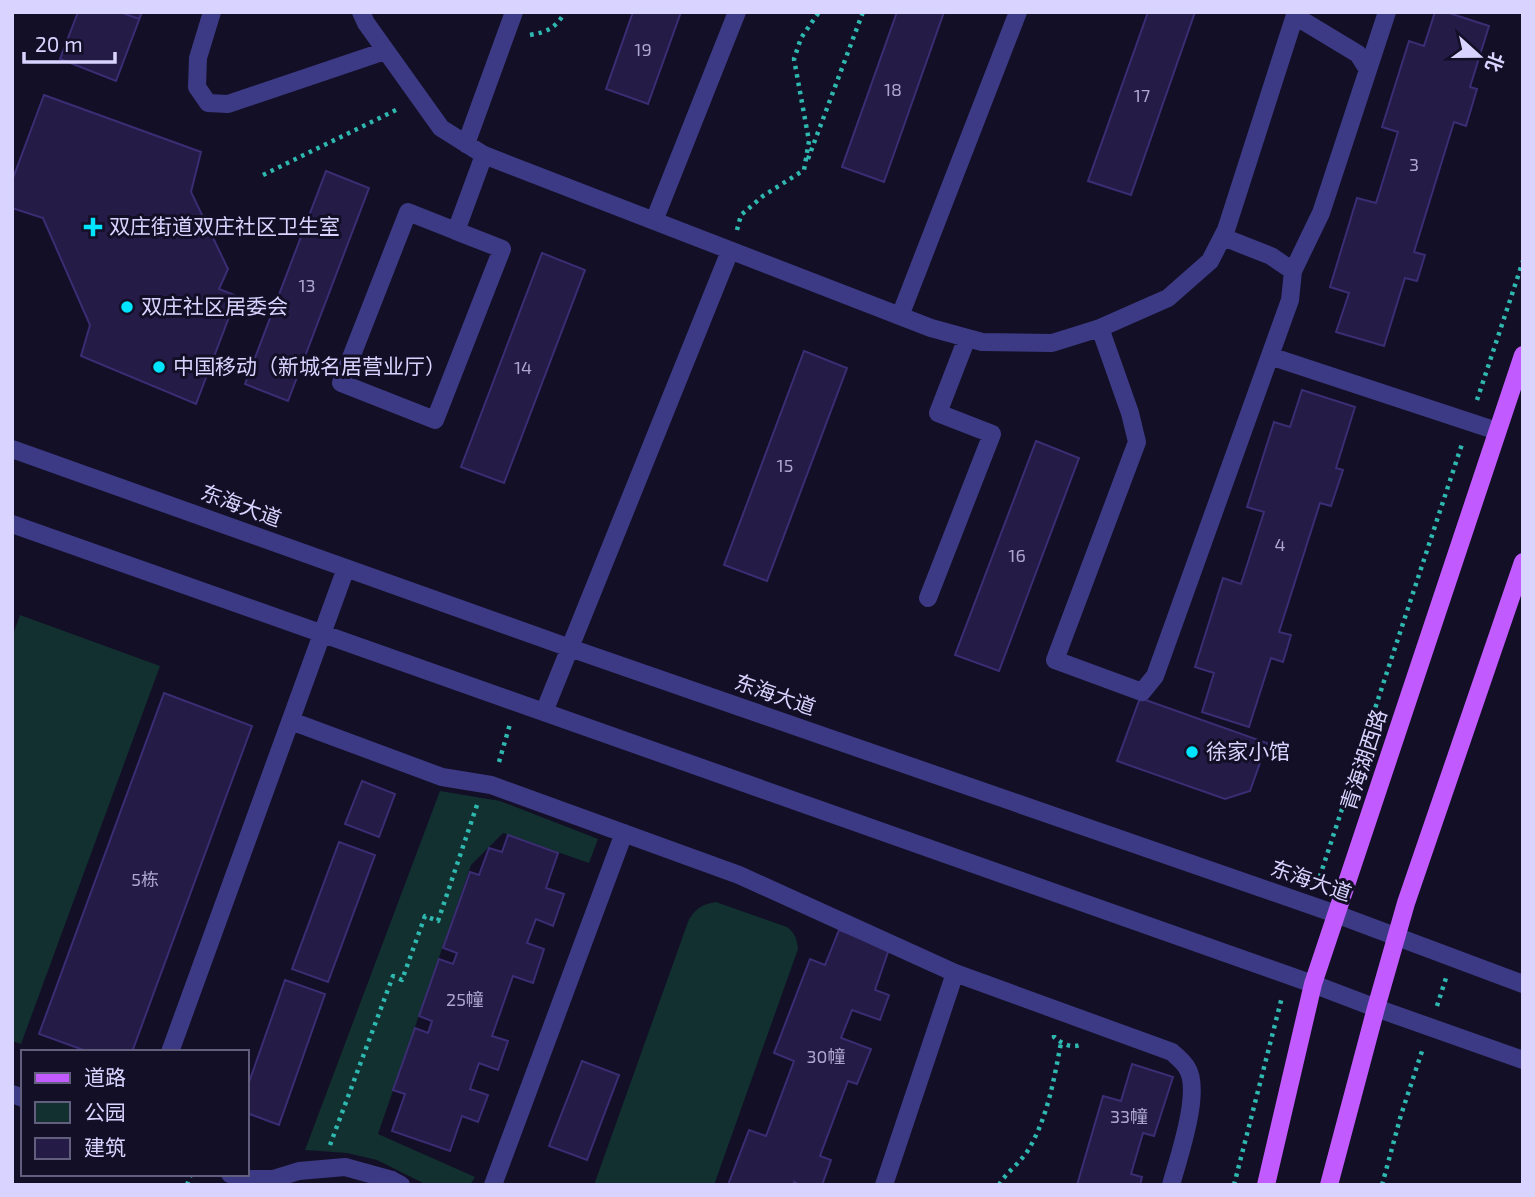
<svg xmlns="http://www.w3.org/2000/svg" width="1535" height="1197" font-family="'Exo 2','Noto Sans SC',sans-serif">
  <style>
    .green { fill: #12302f }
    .building { fill: #241b47; stroke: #3b2d73; stroke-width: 2 }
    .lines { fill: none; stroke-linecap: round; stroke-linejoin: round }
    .path { stroke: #2fb8b0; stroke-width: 4.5; stroke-dasharray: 3.5 5; stroke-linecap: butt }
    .minor { stroke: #3d3a85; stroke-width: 18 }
    .major { stroke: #c25bff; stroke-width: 18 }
    .poi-dot { fill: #00e5ff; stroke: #130f26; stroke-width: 2.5 }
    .labels { text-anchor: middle; stroke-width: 6; stroke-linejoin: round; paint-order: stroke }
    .number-label { font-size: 18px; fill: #aca6d1 }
    .poi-label { font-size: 21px; fill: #d9d4ff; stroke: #130f26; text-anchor: start }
    .street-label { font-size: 21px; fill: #d9d4ff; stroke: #130f26 }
  </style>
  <rect width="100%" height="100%" fill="#130f26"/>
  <path class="green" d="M20,615L160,666L21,1044L12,1041V637Z
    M440,791L500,801L598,839L589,863L503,833L471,865L378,1134L475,1177L470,1185H427L377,1160L347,1153L305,1150Z
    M716,902L787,927C795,933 797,939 798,949L714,1185H594L688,922C694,909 702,904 716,902Z"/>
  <path class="building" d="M78,12H142L116,81L60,59Z
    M120,12H142L139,19Z
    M633,12H681L648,104L606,89Z
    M897,12H944L884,182L842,167Z
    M1148,12H1195L1131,195L1088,181Z
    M1435,12H1446L1489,26L1470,87L1477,89L1466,126L1454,122L1414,252L1425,255L1417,281L1405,278L1384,346L1336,332L1349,293L1330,287L1357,198L1376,203L1398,132L1382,127L1409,41L1424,46Z
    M44,95L201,152L191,192L228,269L219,289L237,296L196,404L81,356L90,325L43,218L12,208V181Z
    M326,171L369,188L288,401L245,384Z
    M542,253L585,270L504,483L461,467Z
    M804,351L847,368L767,581L724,565Z
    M1302,390L1355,407L1336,468L1343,470L1331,506L1320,503L1279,632L1291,635L1283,662L1271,658L1249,727L1202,712L1214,673L1195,667L1223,578L1241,584L1264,512L1247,507L1274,422L1290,427Z
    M1036,441L1079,458L999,671L955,655Z
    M164,693L252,726L132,1052H89L39,1034Z
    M1140,698L1267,743L1250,791L1225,799L1117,761Z
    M362,781L395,794L379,837L345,824Z
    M508,835L558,853L546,888L564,894L553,926L536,919L527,943L544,949L533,983L513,976L492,1036L508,1041L498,1070L479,1063L470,1089L488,1095L478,1122L462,1116L450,1151L392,1131L405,1094L393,1090L415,1028L428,1033L432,1021L419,1016L439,959L453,964L457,953L443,948L470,872L479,875L489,848L502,852Z
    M339,842L375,855L328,982L292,969Z
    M839,930L889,949L875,990L889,995L880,1020L852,1010L841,1038L871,1049L857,1084L848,1081L820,1156L831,1160L822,1185H800L794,1182L793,1185H728L749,1130L766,1136L794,1061L774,1053L810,959L825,965Z
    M285,980L325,994L279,1125L247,1113V1088Z
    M582,1061L619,1075L587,1160L549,1146Z
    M1132,1064L1173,1077L1154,1136L1143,1133L1131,1174L1142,1177L1140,1185H1077L1103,1096L1121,1101Z"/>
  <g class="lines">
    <path class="path" d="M530,35C547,32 556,28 565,12
      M808,159L863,12
      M263,175L400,108
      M737,230L741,215L763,196L804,170L809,141L794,59L801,38L819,12
      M1477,400L1523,261
      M499,762L510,724
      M1317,885L1462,444
      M1437,1006L1446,978
      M1054,1035V1037C1062,1044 1072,1049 1082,1044
      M330,1145L393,976L402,980L425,916L438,921L477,805
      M187,1185L191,1174
      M999,1185C1007,1171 1022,1162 1030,1147C1048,1115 1054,1079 1061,1043
      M1234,1185L1282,997
      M1382,1185L1401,1115L1423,1048"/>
    <path class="minor" d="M212,12L198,58L197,87L208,103L228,104L385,51
      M361,12L366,23L441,128L484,155L931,328L982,342L1052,343L1100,328L1168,298L1210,261L1226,230L1296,12
      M1295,16L1358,54L1368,70
      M466,144L514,12
      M654,221L737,12
      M456,231L408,212L341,383L435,420L502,249L456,231L484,155
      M1293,271L1321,213L1387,12
      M900,316L1018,12
      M1100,328L1130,413L1137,442L1055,660L1142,692L1155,676L1290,300L1293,271L1271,256L1223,237
      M1270,356L1497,431
      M12,449L570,648L1336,914L1523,984
      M12,524L1313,984L1376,1008L1523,1060
      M928,598L992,434L938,413L967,338
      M544,712L730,251
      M291,721L442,777L491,785L739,875L955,973L1172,1052C1177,1057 1184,1062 1187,1068C1202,1091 1178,1159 1171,1185
      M170,1052L346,568
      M12,1094L23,1098
      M230,1174L244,1179H273L299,1171L345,1167L392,1180L401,1185
      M493,1185L624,833
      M884,1185L955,973"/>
    <path class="major" d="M1266,1185L1313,984L1523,355
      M1329,1185L1376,1008L1406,903L1523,562"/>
  </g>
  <g class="poi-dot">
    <path d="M89.5 216.5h7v7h7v7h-7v7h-7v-7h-7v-7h7z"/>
    <circle cx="127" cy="307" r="7"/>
    <circle cx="159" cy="367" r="7"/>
    <circle cx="1192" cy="752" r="7"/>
  </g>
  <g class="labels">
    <g class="number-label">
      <text x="643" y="56">19</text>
      <text x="893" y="96">18</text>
      <text x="1142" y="102">17</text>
      <text x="1414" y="171">3</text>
      <text x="307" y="292">13</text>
      <text x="523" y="374">14</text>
      <text x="785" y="472">15</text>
      <text x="1280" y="551">4</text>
      <text x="1017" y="562">16</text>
      <text x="145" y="886">5栋</text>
      <text x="465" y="1006">25幢</text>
      <text x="826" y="1063">30幢</text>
      <text x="1129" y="1123">33幢</text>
    </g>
    <g class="poi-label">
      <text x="109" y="234">双庄街道双庄社区卫生室</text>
      <text x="141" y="314">双庄社区居委会</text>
      <text x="173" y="374">中国移动（新城名居营业厅）</text>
      <text x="1206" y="759">徐家小馆</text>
    </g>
    <g class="street-label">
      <text transform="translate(241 506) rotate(20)" y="7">东海大道</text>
      <text transform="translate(775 695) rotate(19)" y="7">东海大道</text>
      <text transform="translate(1364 760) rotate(-72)" y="7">青海湖西路</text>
      <text transform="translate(1311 881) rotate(19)" y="7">东海大道</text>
    </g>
  </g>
  <rect width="1535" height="1197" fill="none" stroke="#d9d4ff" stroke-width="28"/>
  <rect x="21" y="1050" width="228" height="126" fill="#130f26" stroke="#625e7d" stroke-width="2"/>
  <rect x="35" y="1073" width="35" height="10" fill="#c25bff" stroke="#625e7d" stroke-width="2"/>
  <text x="84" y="1085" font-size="21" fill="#d9d4ff">道路</text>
  <rect x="35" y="1102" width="35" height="21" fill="#12302f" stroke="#625e7d" stroke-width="2"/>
  <text x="84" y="1120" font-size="21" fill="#d9d4ff">公园</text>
  <rect x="35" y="1138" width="35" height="21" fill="#241b47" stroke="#625e7d" stroke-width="2"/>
  <text x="84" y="1155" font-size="21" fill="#d9d4ff">建筑</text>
  <g transform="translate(1479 56) rotate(111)" stroke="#130f26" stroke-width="5" paint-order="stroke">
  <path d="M0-5L12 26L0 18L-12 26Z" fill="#d9d4ff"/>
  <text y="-10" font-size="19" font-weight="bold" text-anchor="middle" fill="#d9d4ff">北</text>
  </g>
  <path d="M24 52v10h91v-10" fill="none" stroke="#d9d4ff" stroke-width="3.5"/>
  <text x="35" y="52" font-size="21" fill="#d9d4ff" stroke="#130f26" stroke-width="5" paint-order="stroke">20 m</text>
</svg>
